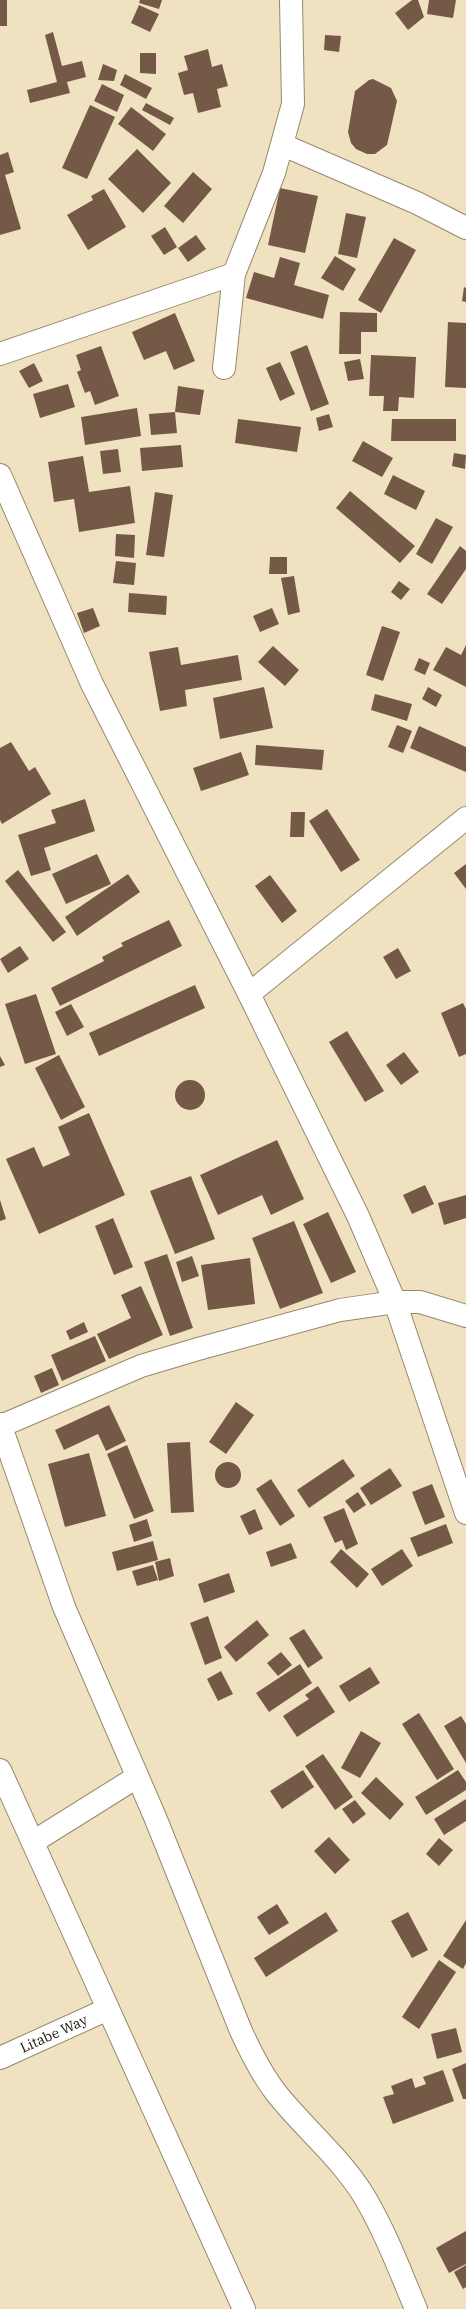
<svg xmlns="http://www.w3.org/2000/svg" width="466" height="2309" font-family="'IBM Plex Serif',serif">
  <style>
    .building { fill: #745947 }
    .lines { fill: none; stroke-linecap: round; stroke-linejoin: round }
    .street-casing { stroke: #96896b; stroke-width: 24 }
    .secondary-casing { stroke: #96896b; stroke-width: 24 }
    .street { stroke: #fff; stroke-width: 22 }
    .secondary { stroke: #fff; stroke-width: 22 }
    .labels { text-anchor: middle; stroke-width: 4; stroke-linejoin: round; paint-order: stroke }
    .street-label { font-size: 14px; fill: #1c170b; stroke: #fff }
  </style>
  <rect width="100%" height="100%" fill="#f0e2c1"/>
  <path class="building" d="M0,0H7V26H0Z
    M140,0H162L159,9L139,3Z
    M412,0H418L424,17L408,30L395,13Z
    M429,0H456L453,18L427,14Z
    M139,5L159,14L150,32L131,23Z
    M53,32L62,66L82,61L86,77L67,82L70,93L30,103L27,90L57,82L45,35Z
    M325,35L341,36L339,52L324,50Z
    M208,49L212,67L222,64L228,86L217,89L221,107L198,113L193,93L184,95L178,73L188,70L184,56Z
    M140,53H156V74L140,73Z
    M103,64L117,70L114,81L98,80Z
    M125,74L152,88L146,99L120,85Z
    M373,79L391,88L397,101L387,145L375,154H367L356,149L351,143L348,132L355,91L369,80Z
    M102,84L124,95L117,112L94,101Z
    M146,103L174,118L170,125L142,110Z
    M90,105L115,117L87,179L62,168Z
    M131,107L166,134L153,151L118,124Z
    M137,149L171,183L143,213L108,179Z
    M8,152L14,172L5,175L21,229L0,235V155Z
    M193,172L212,189L183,223L164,206Z
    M280,188L318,196L305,253L268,245Z
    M104,189L126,227L88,250L67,215L93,200L91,196Z
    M346,213L366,217L357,258L338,254Z
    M165,227L177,247L164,255L151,236Z
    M196,235L206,249L188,262L178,248Z
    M394,238L416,250L381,313L358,300Z
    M335,256L356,269L343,291L321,278Z
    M280,257L300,263L294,285L329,295L323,319L246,298L254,272L274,278Z
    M464,287L466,288V302L462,301Z
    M340,312L377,313V332H361V354H339Z
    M175,313L195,361L174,370L166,351L144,360L132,332Z
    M448,322L466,323V388L445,387Z
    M307,345L329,404L311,411L290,352Z
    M101,346L119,396L95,405L90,391L85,393L77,372L81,370L76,355Z
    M371,355L416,357L414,398L399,397L398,411H383L384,396H369Z
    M360,359L364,379L348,381L344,362Z
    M280,362L295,394L280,401L266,368Z
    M34,363L43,381L29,388L19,371Z
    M68,384L75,407L40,418L33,394Z
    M178,386L204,390L200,415L175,412Z
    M137,408L141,436L85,445L81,417Z
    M175,412L177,433L151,435L149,414Z
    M329,414L333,427L319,431L316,418Z
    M238,419L301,427L297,452L235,443Z
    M392,419H456V441H391Z
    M363,441L393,458L382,477L352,461Z
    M181,445L183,467L142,471L140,448Z
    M118,449L121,472L103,474L100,451Z
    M454,453L466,455L465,469L452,466Z
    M83,456L89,492L130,486L135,523L79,532L74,499L54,502L48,462Z
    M393,475L425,491L416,510L384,494Z
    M350,491L415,546L400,563L336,508Z
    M155,492L173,495L164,557L146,555Z
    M436,518L453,527L432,564L416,554Z
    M116,534L135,535L134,558L115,556Z
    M460,546L466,551V569L442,604L427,594Z
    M270,557H287V574H269Z
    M116,561L136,563L134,585L113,583Z
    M294,576L300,612L288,615L281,578Z
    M399,581L410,589L401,600L391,592Z
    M129,593L167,596L166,615L128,612Z
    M93,608L100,626L84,633L77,613Z
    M272,608L279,624L260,632L253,616Z
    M382,626L400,632L383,681L366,675Z
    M466,645V687L433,670L446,647L461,655Z
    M273,646L299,670L285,686L258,662Z
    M178,647L181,665L238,655L242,680L185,690L187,706L160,711L149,652Z
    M419,658L430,663L425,675L414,670Z
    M264,687L273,728L220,739L213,698Z
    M428,687L442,695L436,707L422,699Z
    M375,694L412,704L407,721L371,710Z
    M397,725L412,731L403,753L388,747Z
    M419,726L466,747V772L410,748Z
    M11,742L29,771L35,767L51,794L2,824L0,820V748Z
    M256,745L324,750L322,770L255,765Z
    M241,752L249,775L201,791L193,768Z
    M85,799L95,831L44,848L51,870L31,876L18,835L56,823L51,810Z
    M327,809L360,860L341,872L309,821Z
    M291,812H305L304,837H290Z
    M97,854L111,884L66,904L52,874Z
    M466,864V889L454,873Z
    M18,870L66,932L53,942L5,881Z
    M128,874L140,892L77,936L65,917Z
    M270,875L297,911L282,923L255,886Z
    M169,920L182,946L60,1006L51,988L104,961L102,957L123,946L121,943Z
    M20,946L29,959L8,973L0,959Z
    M398,948L411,971L396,979L383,957Z
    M195,985L205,1008L99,1056L89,1033Z
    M36,994L56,1054L25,1064L5,1004Z
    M463,1003L466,1009V1054L459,1057L441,1013Z
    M71,1004L84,1027L67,1036L55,1012Z
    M347,1031L384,1091L365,1102L329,1042Z
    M404,1052L419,1072L401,1085L386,1065Z
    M59,1055L85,1107L61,1120L35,1068Z
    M0,1056L5,1065L0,1067Z
    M175 1095a15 15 0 1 1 30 0a15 15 0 1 1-30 0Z
    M89,1113L125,1195L39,1234L6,1159L34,1147L43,1167L70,1155L58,1127Z
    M277,1140L304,1199L271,1215L262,1195L218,1215L200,1175Z
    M191,1176L215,1239L175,1254L150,1191Z
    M425,1185L434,1204L412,1214L403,1195Z
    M466,1195V1218L444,1225L438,1203Z
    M0,1200L6,1219L0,1221Z
    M328,1212L356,1272L331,1283L303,1224Z
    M113,1218L133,1267L114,1275L95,1226Z
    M294,1221L323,1293L280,1309L252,1238Z
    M167,1254L193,1328L170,1336L144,1262Z
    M192,1256L199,1276L182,1282L176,1262Z
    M250,1258L255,1304L208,1310L201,1265Z
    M141,1286L163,1335L109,1359L97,1334L131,1318L121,1295Z
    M84,1322L88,1332L70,1340L66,1331Z
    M95,1336L106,1361L62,1381L51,1355Z
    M52,1368L59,1385L41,1393L34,1376Z
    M236,1402L254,1415L226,1454L209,1442Z
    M109,1405L126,1441L106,1451L98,1434L64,1450L55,1430Z
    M190,1442L194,1512L171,1513L167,1443Z
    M127,1445L154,1511L134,1519L107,1454Z
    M89,1453L106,1516L65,1527L48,1464Z
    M343,1459L355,1476L309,1508L297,1490Z
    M215 1475a13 13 0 1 1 26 0a13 13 0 1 1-26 0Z
    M390,1468L402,1486L371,1505L360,1488Z
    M271,1479L295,1516L280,1526L256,1489Z
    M432,1484L445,1517L425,1525L412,1492Z
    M358,1492L366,1505L354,1513L345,1501Z
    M344,1508L358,1544L346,1550L342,1540L335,1543L323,1517Z
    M255,1509L263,1529L249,1535L240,1516Z
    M147,1519L152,1536L134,1542L129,1525Z
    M446,1524L453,1543L418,1557L410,1538Z
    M153,1541L158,1560L117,1571L112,1552Z
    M291,1543L297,1558L271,1567L266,1552Z
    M341,1549L369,1574L357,1588L330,1562Z
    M402,1549L413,1566L382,1586L371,1569Z
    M170,1558L174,1576L159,1581L155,1562Z
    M153,1565L158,1580L137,1586L132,1571Z
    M229,1573L235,1592L204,1603L198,1584Z
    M208,1616L222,1658L205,1665L190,1623Z
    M257,1620L269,1635L236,1662L224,1647Z
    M304,1629L323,1658L308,1668L289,1638Z
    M281,1652L292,1665L278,1676L267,1663Z
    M300,1664L312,1683L269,1712L256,1693Z
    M370,1667L380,1683L349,1702L339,1686Z
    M221,1671L233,1694L218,1701L207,1679Z
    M318,1686L335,1712L297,1737L283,1716L309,1699L305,1695Z
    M419,1713L454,1769L437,1780L402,1724Z
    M461,1716L466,1724V1763L444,1726Z
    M361,1731L381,1743L360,1778L341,1768Z
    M323,1754L353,1797L335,1810L305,1766Z
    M303,1770L314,1787L282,1809L270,1791Z
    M458,1770L466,1782V1790L426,1815L415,1797Z
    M376,1777L404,1804L390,1820L361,1793Z
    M466,1799V1821L444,1835L434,1819Z
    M355,1800L366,1814L353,1824L342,1809Z
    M329,1837L350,1860L335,1874L314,1851Z
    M439,1838L453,1850L439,1866L426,1854Z
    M277,1904L289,1923L269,1935L257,1917Z
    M326,1912L338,1931L266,1977L254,1958Z
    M408,1912L428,1950L412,1958L391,1921Z
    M466,1920V1963L463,1969L443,1956Z
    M439,1960L456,1972L419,2029L402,2017Z
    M456,2028L462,2052L437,2059L431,2034Z
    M466,2063V2099H463L452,2069Z
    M443,2070L454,2101L393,2124L383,2097L394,2094L391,2086L412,2078L415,2088L426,2084L423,2077Z
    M466,2231V2264L449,2273L436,2248Z
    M466,2265V2287L463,2289L454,2272Z"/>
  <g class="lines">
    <defs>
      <path id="street" d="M283,145L417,203L466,228
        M0,354L234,274
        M224,368L234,274L274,173L293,104L291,0
        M0,475L92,684L249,994L358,1216L395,1302L466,1513
        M249,994L466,818
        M0,1424L64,1607L155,1817L241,2031C251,2053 262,2075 277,2094C305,2129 340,2157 364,2196C385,2231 400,2271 416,2309
        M1,1426L141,1366L198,1349L340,1310L395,1302H420L466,1316
        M33,1842L137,1777"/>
      <g id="secondary">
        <path d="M0,1770L244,2309"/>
        <path id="s1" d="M0,2058L108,2009"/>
      </g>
    </defs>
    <use href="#street" class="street-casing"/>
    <use href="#secondary" class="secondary-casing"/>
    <use href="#street" class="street"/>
    <use href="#secondary" class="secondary"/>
  </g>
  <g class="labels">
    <g class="street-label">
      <text dy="5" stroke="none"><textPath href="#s1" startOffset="59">Litabe Way</textPath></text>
    </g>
  </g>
</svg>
